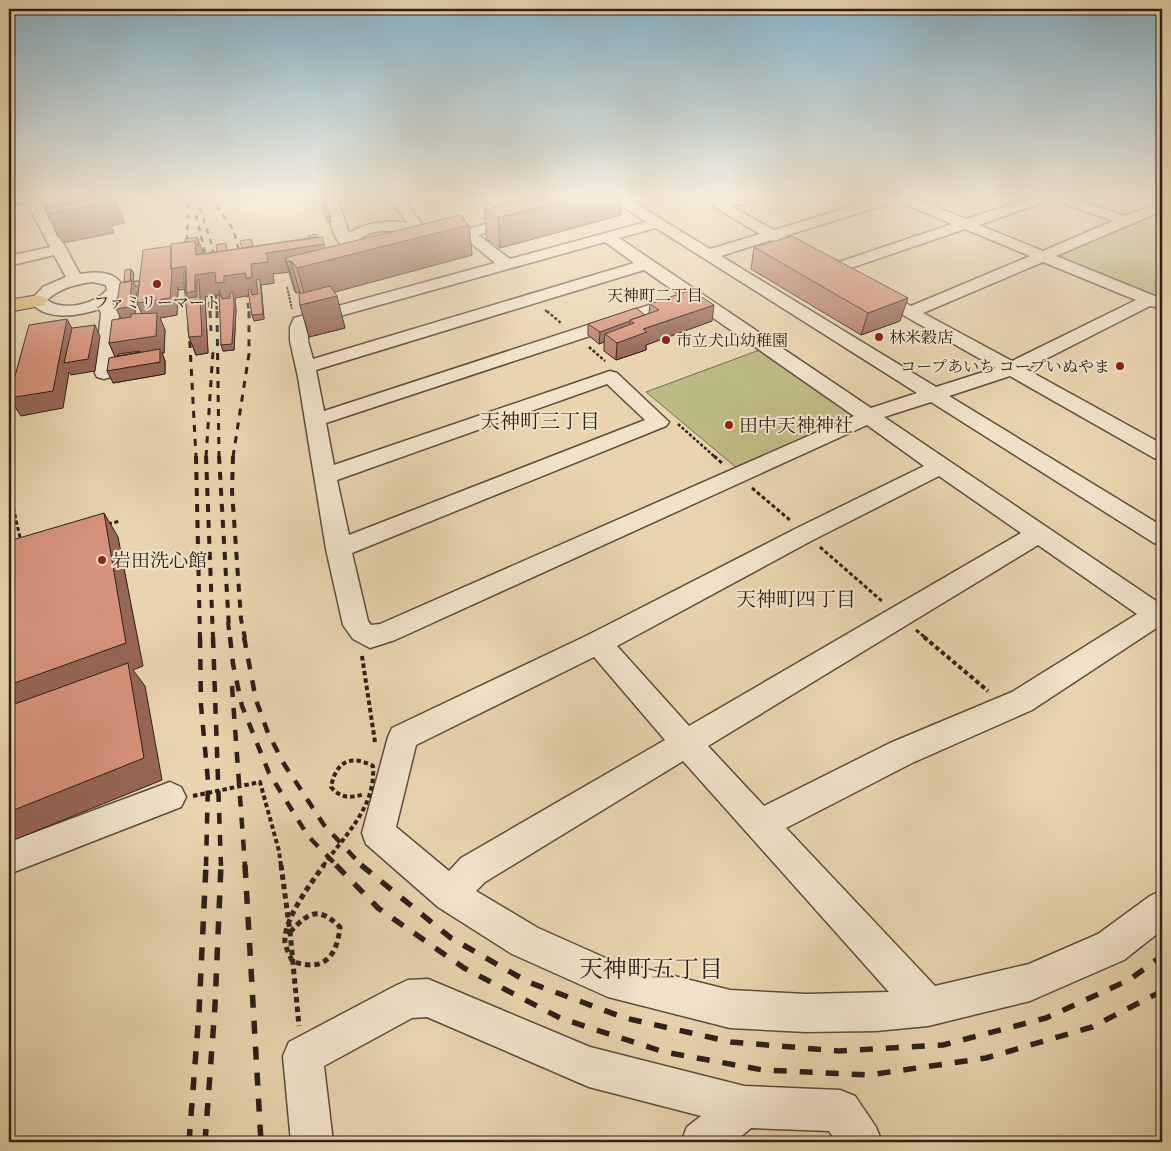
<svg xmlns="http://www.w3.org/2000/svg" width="1171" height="1151" font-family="'IM FELL Great Primer','Noto Serif JP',serif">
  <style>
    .green { fill: #bdbb85; stroke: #746e50 }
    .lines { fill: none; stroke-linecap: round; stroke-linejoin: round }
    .minor-casing { stroke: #5b4d3f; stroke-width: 3 }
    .major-casing { stroke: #2c201a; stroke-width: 2 }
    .path-far4 { stroke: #2c201a; stroke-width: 2; stroke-dasharray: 2.5 1; stroke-linecap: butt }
    .path-far3 { stroke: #2c201a; stroke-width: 2.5; stroke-dasharray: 3 2; stroke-linecap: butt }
    .path-far2 { stroke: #2c201a; stroke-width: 3; stroke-dasharray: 4 2.5; stroke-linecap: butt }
    .path-far1 { stroke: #2c201a; stroke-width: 4; stroke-dasharray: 4.5 3; stroke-linecap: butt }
    .path { stroke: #2c201a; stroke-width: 5; stroke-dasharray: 5.5 4; stroke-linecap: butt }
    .minor { fill: #f0e3ca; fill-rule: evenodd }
    .major { fill: #e4ba77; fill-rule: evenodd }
    .rail-far4 { stroke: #2c201a; stroke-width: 2.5; stroke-dasharray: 5.5 5.5; stroke-linecap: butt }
    .rail-far3 { stroke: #2c201a; stroke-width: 3; stroke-dasharray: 7 7; stroke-linecap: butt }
    .rail-far2 { stroke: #2c201a; stroke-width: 4; stroke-dasharray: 8 8; stroke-linecap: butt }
    .rail-far1 { stroke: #2c201a; stroke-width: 4.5; stroke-dasharray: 11 11; stroke-linecap: butt }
    .rail { stroke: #2c201a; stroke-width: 5.5; stroke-dasharray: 13 13; stroke-linecap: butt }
    .path-bridge-far1 { stroke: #2c201a; stroke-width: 4; stroke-dasharray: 4.5 3; stroke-linecap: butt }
    .path-bridge { stroke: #2c201a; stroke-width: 5; stroke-dasharray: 5.5 4; stroke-linecap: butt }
    .wall { fill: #b87e6a; stroke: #2c201a; fill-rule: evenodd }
    .shaded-wall { fill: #966656; stroke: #2c201a }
    .building { fill: #d6927b; stroke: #2c201a }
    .poi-dot { fill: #8f2418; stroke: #f0e3ca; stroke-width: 2 }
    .labels { text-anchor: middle; stroke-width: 4; stroke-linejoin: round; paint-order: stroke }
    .far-neighbourhood-label { font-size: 16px; fill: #2c201a; stroke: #f0e3ca }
    .far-poi-label { font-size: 16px; fill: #2c201a; stroke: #f0e3ca; text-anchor: start }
    .poi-label { font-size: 19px; fill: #2c201a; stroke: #f0e3ca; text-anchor: start }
    .neighbourhood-label { font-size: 20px; fill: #2c201a; stroke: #f0e3ca }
    .near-neighbourhood-label { font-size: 24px; fill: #2c201a; stroke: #f0e3ca }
  </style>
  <rect width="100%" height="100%" fill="#e8d4ae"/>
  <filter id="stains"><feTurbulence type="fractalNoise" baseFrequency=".004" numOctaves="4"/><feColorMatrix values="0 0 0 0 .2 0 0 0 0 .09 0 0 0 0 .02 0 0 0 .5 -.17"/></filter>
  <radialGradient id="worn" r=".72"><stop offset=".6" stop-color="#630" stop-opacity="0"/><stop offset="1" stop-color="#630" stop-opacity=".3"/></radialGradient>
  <path class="green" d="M1160,211H1162V301L1052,256Z
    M762,349L855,413V418L738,469L646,392Z"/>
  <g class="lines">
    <defs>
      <path id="minor" d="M24,197H38L80,274C96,271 120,271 123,290L112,303L119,313L113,373L111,377L104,379L97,377L95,373L101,313L99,309C79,316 44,322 30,301L43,287L66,277L54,255L9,266V256L50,247ZM93,282L106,285L107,290C95,304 64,312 47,300C60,288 76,284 93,282Z
        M329,197H344L339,203L349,233C367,222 386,220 407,223L389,197H403L423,226L452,227L454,230L453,233L508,218L483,197H498L516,212L517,216L524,217L526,220L524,223L478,235L510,259L646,222L609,197H625L710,249L760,234L713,206C722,195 743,197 756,197L754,200L732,207L774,230L882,197H910L966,219L1034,197H1070L1125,216L1162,202V211L1056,256L1162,299V308L1150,306L1026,369L1162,444V460L1154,458L1010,376L949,396L1162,526V545L1154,543L931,402L884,417L1162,605V628L1158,627L1032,710L912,763L786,828L935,986L1029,964L1098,934L1150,896L1162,890V930L1124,960L1030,1001L928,1026L876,1031L806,1032L730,1028L608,997L512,954L438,907L366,844L362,833L388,737L392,728L588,635L797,528L924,466L867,425L395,640L370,648L353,639L343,625L326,549L298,377L290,341V327L294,318L495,263L465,238L437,245L432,244L430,241L432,238L445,234C437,234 429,235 421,234C397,233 377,224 356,242L367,248L381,251L384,254L381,257C375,259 368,258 362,256C333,250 332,227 325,202ZM1052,199L1113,221L1043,251L979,225ZM897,201L952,224L827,266L825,269L827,272H839L965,229L1030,256L911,306L880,289H868L866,292L868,295L996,368L936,387L721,256L771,240L806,259H816L819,256L816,253L785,236ZM656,228L917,393L871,408L619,238ZM605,242L634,263L313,359L308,341V325ZM1043,262L1136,300L1012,361L923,313ZM644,270L680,295L324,411L316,370ZM689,301L854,416L380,624L371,625L368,621L352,553L666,426L669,422L617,373L610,371L334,465L326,423L687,304ZM607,384L645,420L349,535L337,480ZM939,476L1021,533L689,726L617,646L813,540ZM1038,545L1137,614L1012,692L890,743L764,806L708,746ZM594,657L665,740L461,858L449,871L396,827L416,745ZM683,761L889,992L806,994L730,990L610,960L538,928L476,891L485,882Z
        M170,782L181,787L186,797L181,807L9,874V842Z
        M428,979L590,1047L744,1086L840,1090L855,1096L876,1127L882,1142H836L829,1131L751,1128L734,1142H681L687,1127L701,1116L589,1087L427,1017L412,1018L324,1066L333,1142H291L283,1056L289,1042L395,986L408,980Z"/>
      <path id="major" d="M38,295L45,297L47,301L45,305L9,312V300Z"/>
    </defs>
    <use href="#minor" class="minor-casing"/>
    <use href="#major" class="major-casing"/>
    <path class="path-far4" d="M287,287L292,309
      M545,310L548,313"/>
    <path class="path-far3" d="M547,311L562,324
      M589,347L605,361
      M678,424L715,457"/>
    <path class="path-far2" d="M714,456L722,463
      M752,488L791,521
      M9,489L21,542
      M108,524L120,521
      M820,547L883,602
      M916,630L926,638"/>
    <path class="path-far1" d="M924,637L988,691
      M362,656L375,742
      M193,796L260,782L279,851L281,866"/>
    <path class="path" d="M281,865L290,932L299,1026"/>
    <use href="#minor" class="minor"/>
    <use href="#major" class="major"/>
    <path class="rail-far4" d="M196,197L211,242L214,258L217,313
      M210,197L233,229L242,261
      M196,215L207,261L210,313
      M187,252L188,197
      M245,281L249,313"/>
    <path class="rail-far3" d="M210,311L211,331
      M217,311L219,457
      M189,327L196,457
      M206,457L213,351
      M233,457L249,354V311"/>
    <path class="rail-far2" d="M196,456L200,638
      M206,456L213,638
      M219,456L229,628
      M233,456L232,491L241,619L245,638
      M228,622L230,638"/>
    <path class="rail-far1" d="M200,637L201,705L208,781L206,866
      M213,637L221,866
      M230,637L233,664L242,706L269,773L308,836L337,866
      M244,637L256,700L268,733L284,764L324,825L362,866
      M232,686L245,866"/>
    <path class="rail" d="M245,865L261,1142
      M336,865L378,908L464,968L560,1018L664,1052L763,1070L869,1075L986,1058L1092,1027L1162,991
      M361,865L451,938L528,982L625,1018L731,1042L839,1051L943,1045L1046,1018L1129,980L1162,956
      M189,1142L199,1012L206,865
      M205,1142L215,1006L221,865"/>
    <path class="path-bridge-far1" d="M323,866C345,835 376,807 373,766C350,754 336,762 331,787C341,799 351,798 365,794"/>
    <path class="path-bridge" d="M290,932C309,912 318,906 340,927C337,957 323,973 292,961C290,955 286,949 285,942C283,920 311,883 324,865"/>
  </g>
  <path class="wall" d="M404,197H410L412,203H408Z
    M484,210L621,215L500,248L492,242L487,240Z
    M464,218V221L469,225L472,255L334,292L345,328L309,337L300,305L301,294L300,292L296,293L294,290L289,272L273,274L274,283L261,285L264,319L254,321L252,315L249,295L235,298L236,310L234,350L223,351L219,295L205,297L208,353L196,355L189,337L185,289L179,290L178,287L177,315L160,318L165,330L164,353H162L165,361V374L113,383L115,357L109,343L121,318L124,282L131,269L134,274L133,281H140L171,246L185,242L197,237L203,254L309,238L308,236L325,249ZM137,292H139L137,303L142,314H135Z
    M754,247L900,321L861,335L751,269Z
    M650,304L712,321L646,345V350L616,360L604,351V342L599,344L588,335V324L645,315L649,313Z"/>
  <path class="shaded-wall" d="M9,197H22L24,204L9,207Z
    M99,197H114L125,223L111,226L114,233L63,243L60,237H58L44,207Z
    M298,197H305L306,198L299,199Z
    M357,197H364V200H358Z
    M580,197H621V215L500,248L498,218Z
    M407,198H411L412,203H408Z
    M322,204H326L327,209H323Z
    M330,216L331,222H327L326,217Z
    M464,218L465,226L469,225L472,255L306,300L297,268L291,262L300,292L296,293L287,262L285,258L289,272L273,274L274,283L261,285L264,319L254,321L252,315L259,299L252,295L235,298L236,310L234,350L223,351L221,345L224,305L220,294L205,297L208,353L196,355L189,337L195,315L186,293L188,289L179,290L178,287L177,315L160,318L165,330L164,353H162L165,361V374L113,383L107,371L117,361L109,343L145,320L137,303L171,269L186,266L195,275L191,264L195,241L197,237L203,252L204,262L215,272L224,276L246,270L251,239L257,263L266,253L324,244L328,261Z
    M131,269L134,274L133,282L145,285L148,290L137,292L134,318L122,320L116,309L130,282Z
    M337,296L345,328L309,337L300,305Z
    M908,298L900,321L861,335L868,313Z
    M714,305L712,321L646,345V350L616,360L617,343L643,329Z
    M67,319L76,336L95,325L100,336L95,371L71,375L69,372L63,408L21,416L9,398Z
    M630,321L629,333L605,334L604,342L599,344L600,332Z
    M104,513L118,537L143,666L133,670L145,686L162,780L9,842V685Z"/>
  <path class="building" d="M39,197H99L44,207Z
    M320,197H324L326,204H322Z
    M537,197H580L498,218L489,212L484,210Z
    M99,199L101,204L48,213L46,209Z
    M323,209H328L330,216L326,217Z
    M460,215L464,218L461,219L469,225L297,268L291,261L287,262L285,258Z
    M316,234L317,237L309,238L308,236Z
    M792,236L908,298L868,313L754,247Z
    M197,237L198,246H197L195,241L185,242V239Z
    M322,237L324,244L266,253L268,262L251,264L252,278H246V273L224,276V282L216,283L215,272L195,275V291L186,293V266L171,269V244L195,241L196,255Z
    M251,239L253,246L242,248L240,241Z
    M226,243L227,250L217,252L216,245Z
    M171,246V269L172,271L170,298L137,303L143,250Z
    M131,269L130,281L124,282L125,270Z
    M184,272H186V293L188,298L197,297V281L199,279L202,336L189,337L184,284Z
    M260,279L263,314L252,315L248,290L250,289L252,295L258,294L256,280Z
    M132,281L129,307L116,309L120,283Z
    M140,281L139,286H135L133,282Z
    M330,286L337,296L300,305L299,294Z
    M219,290L222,299L230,298V293L233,292L234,305L232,344L221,345Z
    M691,290L714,305L643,329L647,332L617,343L605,334L634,323L630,320L659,310L650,304Z
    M636,308L645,315L630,320V321L600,332L588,324Z
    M157,313L156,336L109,343L112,320L131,317V314Z
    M67,319L53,391L9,398L29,325Z
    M95,325L88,359L64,363L72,328Z
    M160,349V362L107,371L109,358Z
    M140,351V352L118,356V354Z
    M104,513L126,643L9,685V541Z
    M128,663L144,758L9,812V706Z"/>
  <linearGradient id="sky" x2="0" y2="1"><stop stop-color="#88b6ce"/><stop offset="0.55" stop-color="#f5ecdb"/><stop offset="1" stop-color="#f5ecdb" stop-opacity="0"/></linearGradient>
  <rect width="1171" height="358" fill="url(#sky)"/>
  <g class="poi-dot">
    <circle cx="157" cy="284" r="5"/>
    <circle cx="879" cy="337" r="5"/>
    <circle cx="666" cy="340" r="5"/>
    <circle cx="1120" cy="366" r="5"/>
    <circle cx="729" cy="425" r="5"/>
    <circle cx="102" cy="560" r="5"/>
  </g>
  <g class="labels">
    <g class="far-neighbourhood-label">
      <text x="655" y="301">天神町二丁目</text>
    </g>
    <g class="far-poi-label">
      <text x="157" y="308" text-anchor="middle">ファミリーマート</text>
      <text x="889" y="343">林米穀店</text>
      <text x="676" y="346">市立犬山幼稚園</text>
      <text x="1110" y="372" text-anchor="end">コープあいち コープいぬやま</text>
    </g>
    <g class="poi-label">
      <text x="739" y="432">田中天神神社</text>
      <text x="112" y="567">岩田洗心館</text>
    </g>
    <g class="neighbourhood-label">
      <text x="540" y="428">天神町三丁目</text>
      <text x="796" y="606">天神町四丁目</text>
    </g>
    <g class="near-neighbourhood-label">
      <text x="651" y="977">天神町五丁目</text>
    </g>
  </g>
  <rect width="1171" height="1151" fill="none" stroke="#e8d4ae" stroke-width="30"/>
  <rect x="10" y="10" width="1151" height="1131" fill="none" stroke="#2c201a" stroke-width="2.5"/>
  <rect x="15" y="15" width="1141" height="1121" fill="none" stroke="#2c201a"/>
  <rect width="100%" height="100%" filter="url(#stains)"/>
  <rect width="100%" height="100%" fill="url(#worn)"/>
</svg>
